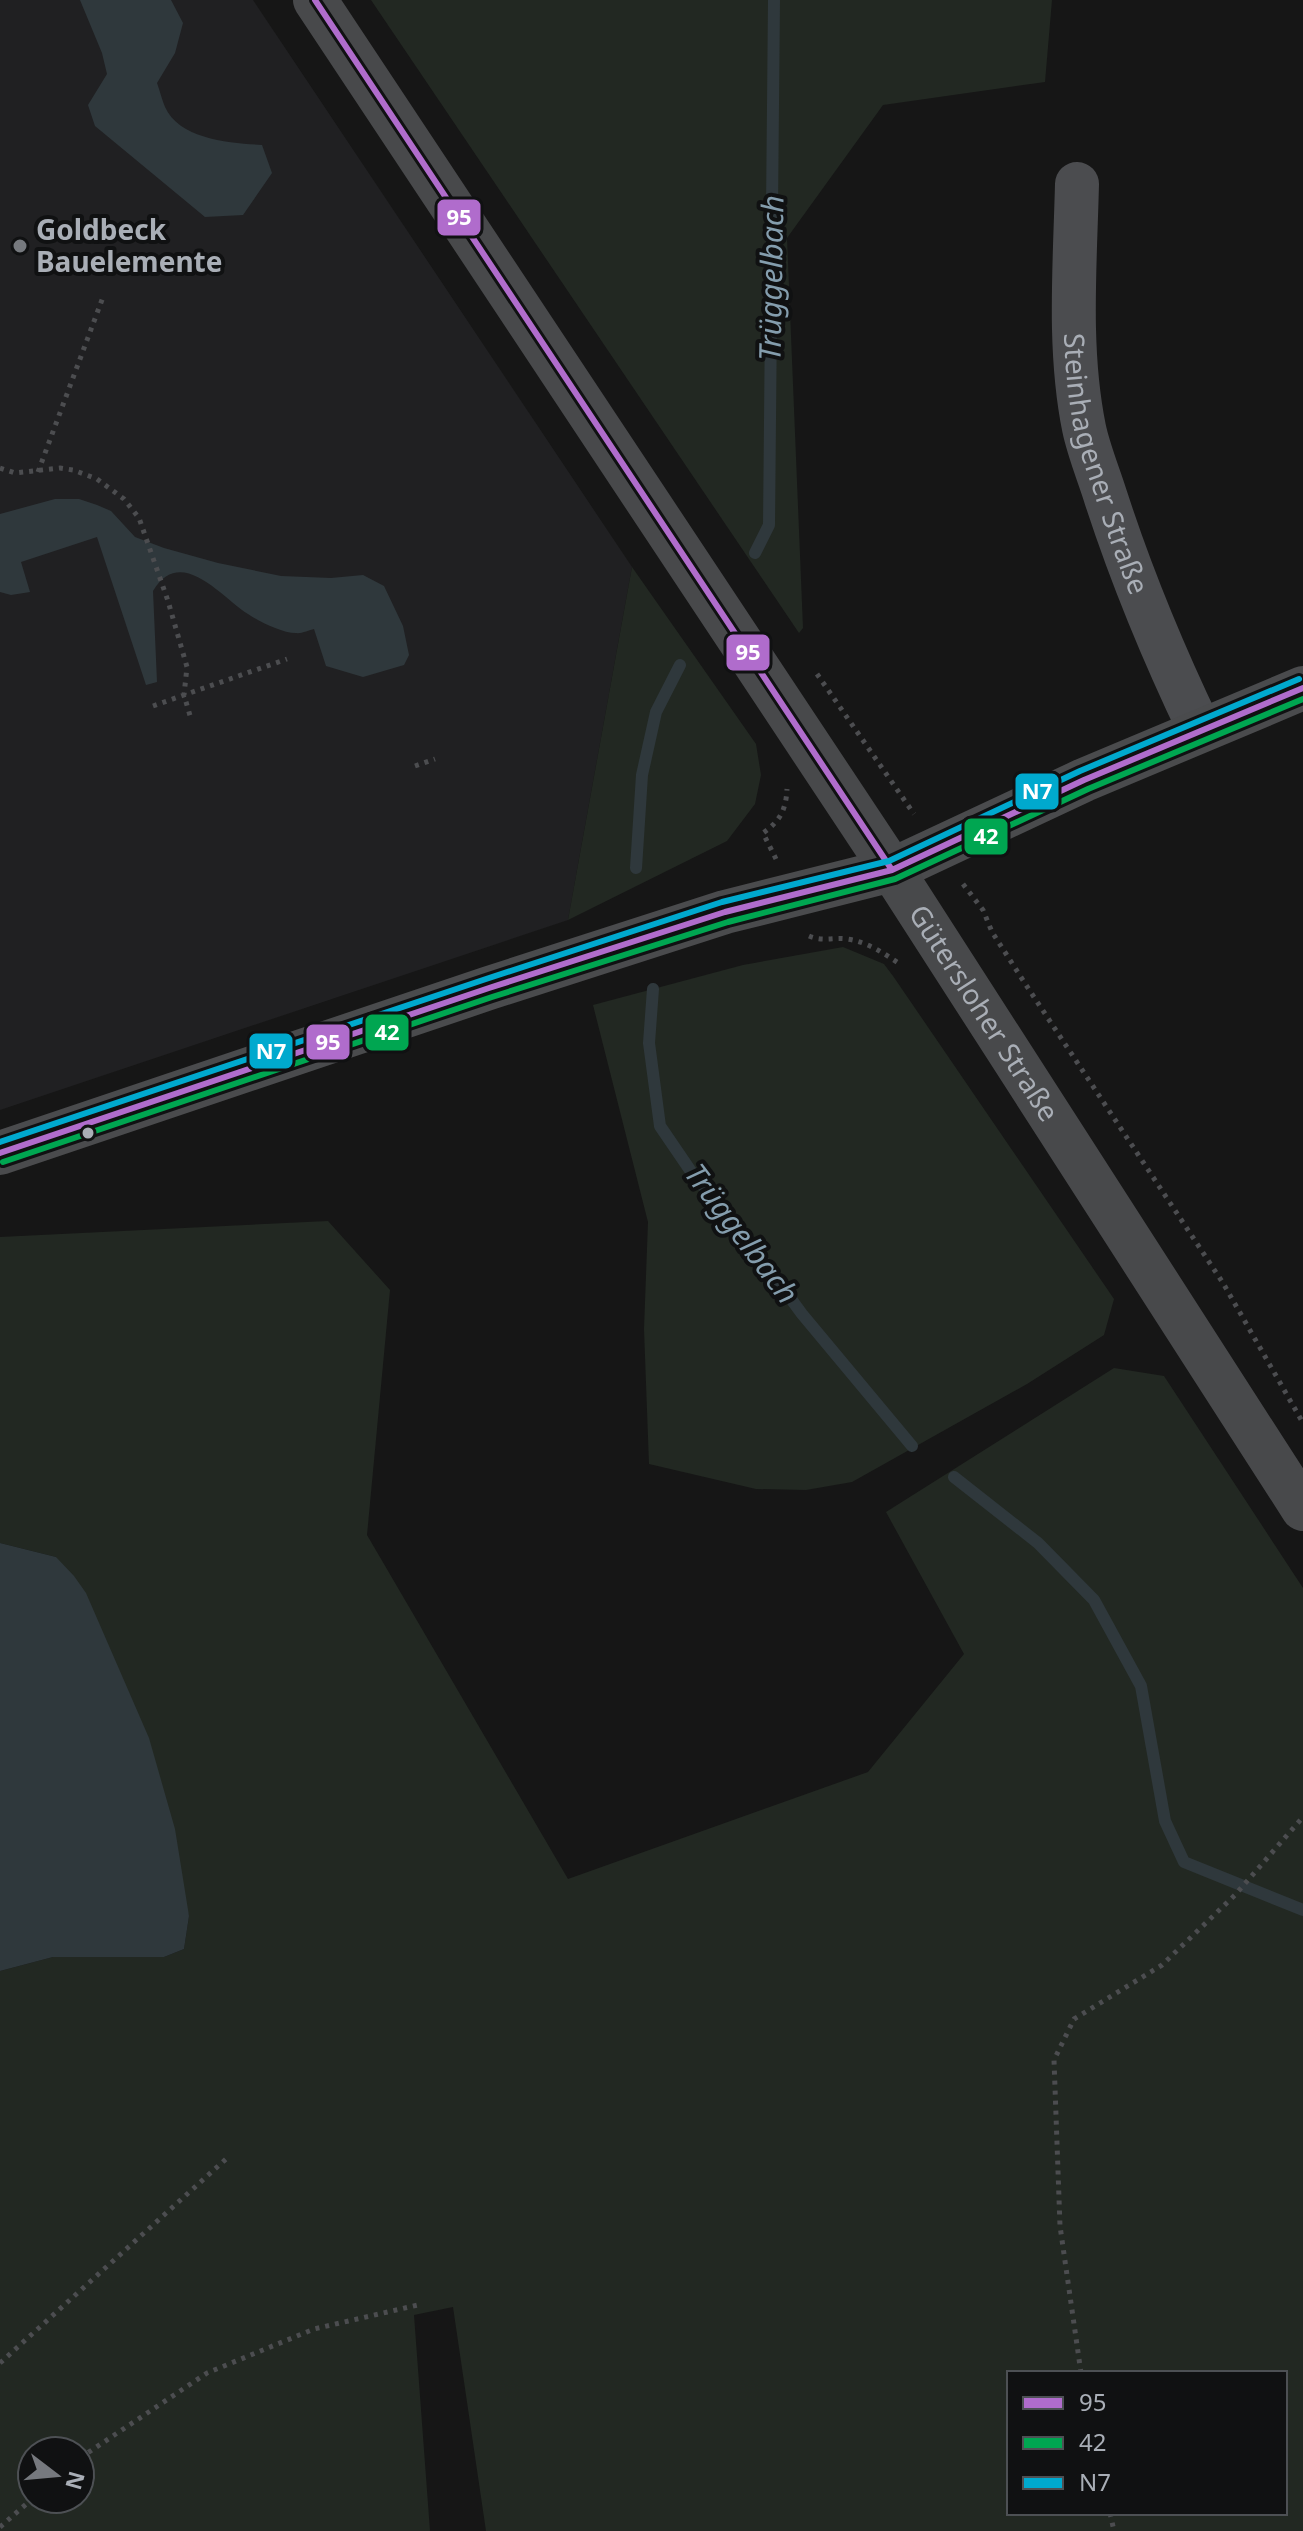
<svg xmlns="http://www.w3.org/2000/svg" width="1303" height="2531" font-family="'Noto Sans',sans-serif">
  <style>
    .built { fill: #202022 }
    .green { fill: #222822; fill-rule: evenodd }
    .water { fill: #2f383c }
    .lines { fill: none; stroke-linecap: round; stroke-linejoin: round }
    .stream { stroke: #2f383c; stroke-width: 12 }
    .path { stroke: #4c4d50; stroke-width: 5; stroke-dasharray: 4 6; stroke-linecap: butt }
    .minor { stroke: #4b4c4f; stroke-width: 44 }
    .secondary { stroke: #4a4b4d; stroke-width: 44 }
    .primary { stroke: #48494b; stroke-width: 44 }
    .bus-1-casing { stroke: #101112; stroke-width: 12 }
    .bus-2-casing { stroke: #101112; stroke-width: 12 }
    .bus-3-casing { stroke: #101112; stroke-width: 12 }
    .bus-1 { stroke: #b06ccc; stroke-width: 6 }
    .bus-2 { stroke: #00a651; stroke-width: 6 }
    .bus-3 { stroke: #00a9ce; stroke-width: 6 }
    .poi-dot { fill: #76797e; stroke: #101112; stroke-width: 3 }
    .bus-dot { fill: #a9aeb6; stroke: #101112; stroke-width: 3 }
    .labels { text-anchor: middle; stroke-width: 8; stroke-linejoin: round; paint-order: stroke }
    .poi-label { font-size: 28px; font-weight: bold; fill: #a9aeb6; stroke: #101112; text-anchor: start }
    .street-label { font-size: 28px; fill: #a9aeb6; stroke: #101112 }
    .water-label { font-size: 30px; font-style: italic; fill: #849dad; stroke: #101112 }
    .line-badge { stroke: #101112; stroke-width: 3 }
    .badge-label { font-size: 22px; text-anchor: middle; font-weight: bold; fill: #fff }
  </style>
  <rect width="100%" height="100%" fill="#161616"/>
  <path class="built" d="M0,0H253L632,567L568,920L0,1110Z"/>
  <path class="green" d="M371,0H1052L1045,82L883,105L787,238L803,628L799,633Z
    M632,567L756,744L761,775L755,804L727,841L568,920Z
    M843,947L884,964L893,976L1114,1299L1104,1335L1027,1384L852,1482L806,1490L756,1489L649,1464L644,1329L648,1222L593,1005L743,965Z
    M328,1221L390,1290L367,1535L568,1879L868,1772L964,1654L886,1512L1114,1368L1164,1376L1303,1588V2531H486L453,2307L414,2315L430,2531H0V1971L53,1957H164L184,1949L189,1916L56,1557L0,1543V1237ZM1009,2373H1285V2513H1009ZM32,2451H80V2499H32Z"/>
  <path class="water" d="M80,0H171L183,23L175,53L157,83C160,91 162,100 165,107C180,140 231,143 262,145L272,173L243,215L205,217L95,126L88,105L107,74L102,53Z
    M55,499H79L97,505L111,511L135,537L164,548L218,563L281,576L331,578L363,575L384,586L403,626L409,655L404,665L363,677L326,666L314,629C309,630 301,634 296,633C282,633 260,622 248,614C222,598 181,544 153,591L157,682L146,685L97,537L21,562L30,592L11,595L0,592V514Z
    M0,1543L56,1557L74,1576L86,1593L149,1738L175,1829L189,1916L184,1949L164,1957H53L0,1971Z"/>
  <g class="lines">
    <path class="stream" d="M755,553L769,525L774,0
      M636,868L642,775L656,712L680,665
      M653,989L649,1043L660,1126L690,1170L758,1254L802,1314L912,1446
      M954,1477L1038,1543L1094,1600L1141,1686L1165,1821L1184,1862L1303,1910"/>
    <path class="path" d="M0,468L15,473L60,468L73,470L97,479L124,499L139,518L168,601L187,667L184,695L287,659
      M38,472L103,297
      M817,674L914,814
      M153,706L184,695L191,719
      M415,766L435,759
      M776,859L763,833C780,821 786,810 787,789
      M963,884L983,910L992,932L1026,985L1223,1283L1303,1423
      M809,936C823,942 834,937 847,939C868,942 883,953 900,964
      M0,2363L226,2159
      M1081,2373L1060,2226L1054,2060L1074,2019L1162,1965L1235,1895L1303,1817
      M80,2458L207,2373L314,2329L422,2304
      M1110,2513L1114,2531
      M0,2527L32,2499"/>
    <path class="minor" id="s1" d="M1077,184C1075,265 1068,349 1084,428C1089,452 1099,475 1106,498C1132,578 1164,655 1200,730"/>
    <path class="secondary" d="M0,1153L489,988L725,912L892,870L1084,780L1303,688"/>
    <path class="primary" id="s2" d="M315,0L892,870L1303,1509"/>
    <defs>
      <path id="bus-1" d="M315,0L892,870
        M0,1153L489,988L725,912L892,870L1084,780L1303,688"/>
      <path id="bus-2" d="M3,1162L492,997L728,922L895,879L1088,789L1303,699"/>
      <path id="bus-3" d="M0,1142L486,979L722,902L889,861L1080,771L1299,679"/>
    </defs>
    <use href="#bus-1" class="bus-1-casing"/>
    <use href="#bus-2" class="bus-2-casing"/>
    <use href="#bus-3" class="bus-3-casing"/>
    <use href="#bus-1" class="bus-1"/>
    <use href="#bus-2" class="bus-2"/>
    <use href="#bus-3" class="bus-3"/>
  </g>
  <circle class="poi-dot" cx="20" cy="246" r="8"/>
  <circle class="bus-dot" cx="88" cy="1133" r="7"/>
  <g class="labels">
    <g class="poi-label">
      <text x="36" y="240">Goldbeck<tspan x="36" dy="32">Bauelemente</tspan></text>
    </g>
    <g class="street-label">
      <text dy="10" stroke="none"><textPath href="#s1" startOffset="284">Steinhagener Straße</textPath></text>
      <text dy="10" stroke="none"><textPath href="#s2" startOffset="1214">Gütersloher Straße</textPath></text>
    </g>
    <g class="water-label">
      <text transform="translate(772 278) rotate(-89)" y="10">Trüggelbach</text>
      <text transform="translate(741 1234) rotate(53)" y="10">Trüggelbach</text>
    </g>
  </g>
  <g class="line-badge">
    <rect x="436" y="198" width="46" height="39" rx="8" fill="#b06ccc"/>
    <rect x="725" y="633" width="46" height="39" rx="8" fill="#b06ccc"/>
    <rect x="1014" y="772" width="46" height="39" rx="8" fill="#00a9ce"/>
    <rect x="963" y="817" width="46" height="39" rx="8" fill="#00a651"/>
    <rect x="364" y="1013" width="46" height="39" rx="8" fill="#00a651"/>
    <rect x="305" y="1023" width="46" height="38" rx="8" fill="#b06ccc"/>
    <rect x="248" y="1032" width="46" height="38" rx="8" fill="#00a9ce"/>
  </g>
  <g class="badge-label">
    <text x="459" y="225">95</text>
    <text x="748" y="660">95</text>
    <text x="1037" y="799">N7</text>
    <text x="986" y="844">42</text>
    <text x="387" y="1040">42</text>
    <text x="328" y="1050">95</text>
    <text x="271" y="1059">N7</text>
  </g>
  <rect x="1007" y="2371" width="280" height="144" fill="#101112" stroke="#4d5054" stroke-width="2"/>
  <rect x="1023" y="2397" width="40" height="12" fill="#b06ccc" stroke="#4d5054" stroke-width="2"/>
  <text x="1079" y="2411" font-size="24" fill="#a9aeb6">95</text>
  <rect x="1023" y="2437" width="40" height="12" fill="#00a651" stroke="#4d5054" stroke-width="2"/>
  <text x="1079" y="2451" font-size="24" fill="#a9aeb6">42</text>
  <rect x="1023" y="2477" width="40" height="12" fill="#00a9ce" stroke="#4d5054" stroke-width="2"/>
  <text x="1079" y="2491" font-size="24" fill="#a9aeb6">N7</text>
  <g transform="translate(56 2475) rotate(106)"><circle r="38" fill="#101112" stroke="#4d5054" stroke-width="2"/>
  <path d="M0-6L14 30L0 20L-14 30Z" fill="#76797e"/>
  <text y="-12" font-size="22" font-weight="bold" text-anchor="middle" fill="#a9aeb6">N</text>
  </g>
</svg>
